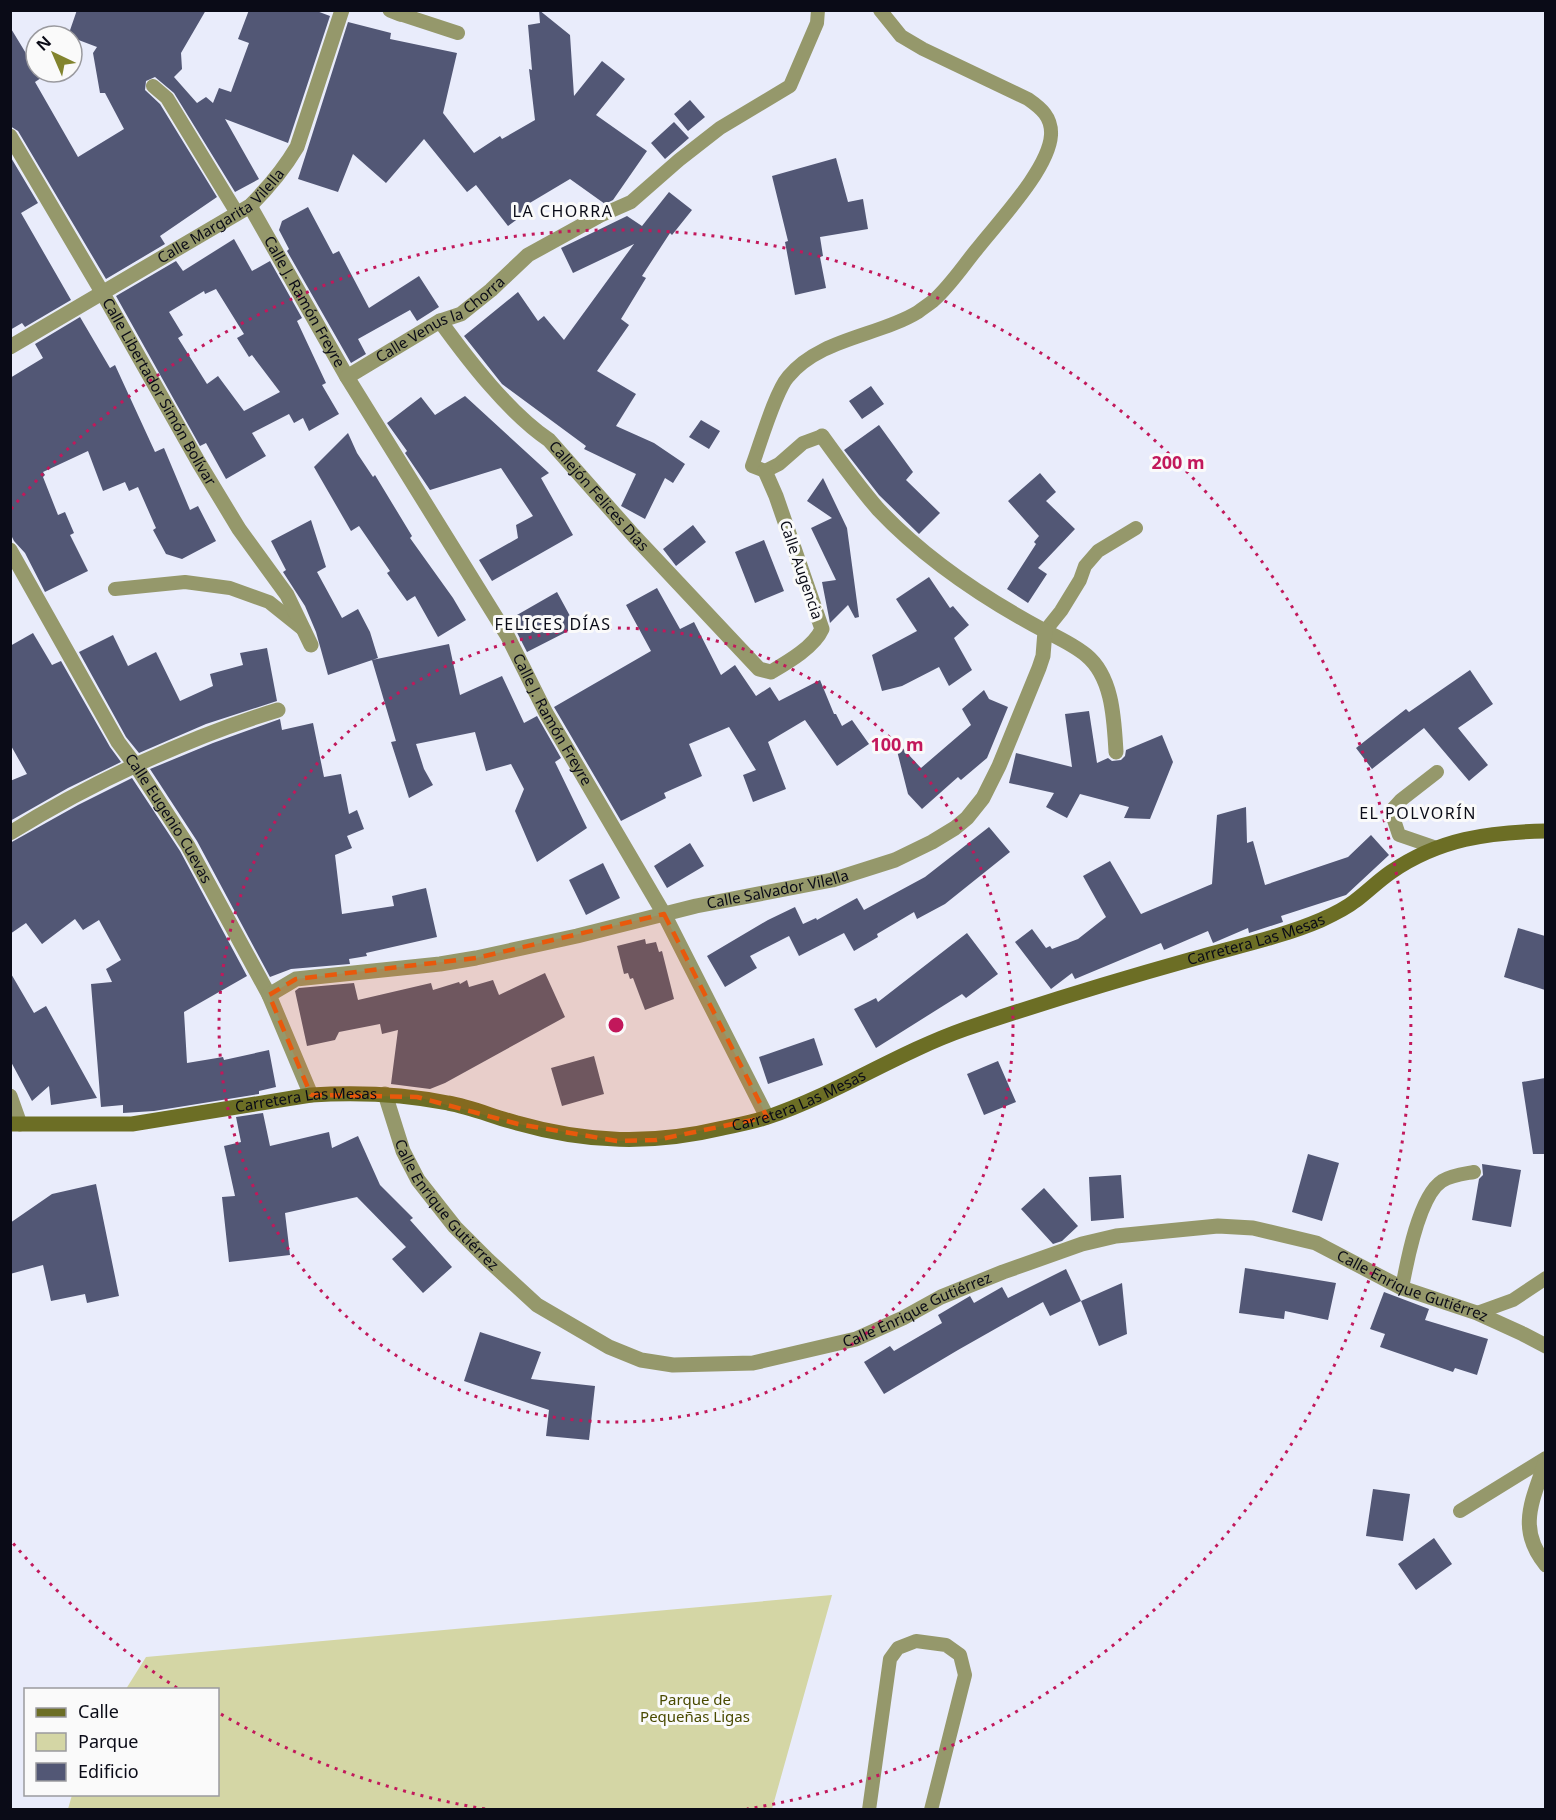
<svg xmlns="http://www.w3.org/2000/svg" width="1556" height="1820" font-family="'Noto Sans',sans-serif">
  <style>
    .green { fill: #d4d6a5 }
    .building { fill: #525775; fill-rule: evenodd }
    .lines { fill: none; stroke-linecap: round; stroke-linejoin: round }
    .lane { stroke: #95986b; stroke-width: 14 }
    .street { stroke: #95986b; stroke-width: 15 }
    .secondary { stroke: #6c6e25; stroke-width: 15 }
    .marked { fill: #e8590c; fill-opacity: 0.2; stroke: #e8590c; stroke-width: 4.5; stroke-dasharray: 12 8; stroke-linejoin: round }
    .ring { fill: none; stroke: #c2185b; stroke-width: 3; stroke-dasharray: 3 6 }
    .labels { text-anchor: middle; stroke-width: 6; stroke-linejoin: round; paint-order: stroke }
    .street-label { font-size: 15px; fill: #0a0b17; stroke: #fafafa }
    .park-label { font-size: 15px; fill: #494a00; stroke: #fafafa }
    .neighbourhood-label { font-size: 16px; letter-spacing: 1.5px; fill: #0a0b17; stroke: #fafafa }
    .centre { fill: #c2185b; stroke: #fafafa; stroke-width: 3 }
    .ring-label { font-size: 18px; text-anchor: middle; font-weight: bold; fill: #c2185b; stroke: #fafafa; stroke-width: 6; stroke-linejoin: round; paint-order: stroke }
  </style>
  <rect width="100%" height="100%" fill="#e9ecfb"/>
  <path class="green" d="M832,1595L772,1809H68L72,1795L218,1794V1690L126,1689L146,1657Z"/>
  <path class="building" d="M77,10H206L181,53L182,69L174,77L197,103L206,97L213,103L219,88L231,92L249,43L238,39L249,10H314L330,16L288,143L225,119L259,179L235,192L174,93L155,77L146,81L145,90L160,104L217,197L160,236L165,244L106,279L18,131L10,126V27L41,78L35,82L78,157L124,129L105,93H100L93,53L97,47L68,36Z
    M539,10L570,35L574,96L602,61L625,79L596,115L647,151L613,200L605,204L570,179L523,207L527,212L508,226L476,185L467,192L424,139L386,183L353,154L338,192L298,179L348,22L391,33L390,39L457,53L443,113L474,153L500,136L502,139L535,120L529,69L532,70L528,25L540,23Z
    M690,100L705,117L688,131L674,114Z
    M674,122L689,138L665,159L651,143Z
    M10,156L38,203L21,213L71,300L25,327L22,323L10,330Z
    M836,158L848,202L863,199L868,229L820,237L823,256L820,257L826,288L795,295L785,242L788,241L772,176Z
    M669,192L692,210L672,235L670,233L642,276L646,278L621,319L629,325L597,371L636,394L616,426L654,443L685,464L673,483L665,478L645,519L621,506L636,474L584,449L586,446L502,384L464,336L518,292L538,321L544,316L564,340L634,244L573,273L561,248L627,216L642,226Z
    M308,207L333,254L339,251L369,308L419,276L439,307L417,321L410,310L358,339L366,354L351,363L287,251L289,249L279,230L282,221Z
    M234,239L252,271L270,261L302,318L297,321L326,383L322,385L339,414L309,431L303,418L294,423L289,414L252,433L266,456L226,479L206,443L200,446L116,296L176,261L183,271ZM216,289L244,334L237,338L249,357L252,355L280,392L244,411L218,376L207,384L178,338L183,335L169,312L204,291L205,294Z
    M80,317L110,368L115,365L155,452L164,448L190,510L198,506L216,541L182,559L166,554L153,530L156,528L138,487L129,491L125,482L103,491L88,451L43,472L45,475L43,477L58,515L65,512L74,533L70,535L88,571L45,592L25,553L14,541L10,533V378L43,358L35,344Z
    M871,386L884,404L862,419L849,401Z
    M465,396L549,473L541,478L573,535L492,581L479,560L518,538L516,525L533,516L501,468L430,490L405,453L407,451L387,423L421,397L435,415Z
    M701,420L720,431L709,449L689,437Z
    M879,425L913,472L906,480L940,513L919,534L879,495L844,450Z
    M348,433L357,453L373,477L375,475L412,536L410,538L453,598L466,620L438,637L415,596L407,601L387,573L390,571L359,526L351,531L314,467Z
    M1040,473L1056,492L1046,501L1075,529L1038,568L1047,574L1028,603L1007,589L1036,544L1034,542L1039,536L1008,501Z
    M823,478L847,528L859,617L855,618L848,605L830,623L822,582L836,580L811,528L832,518L807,501Z
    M311,520L326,567L317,572L342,618L358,609L370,632L378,658L328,675L316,632L305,606L283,572L286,570L271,541Z
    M693,525L706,542L676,566L663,549Z
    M764,540L784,591L755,603L735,552Z
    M929,577L950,608L953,606L969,625L954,638L972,670L949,686L939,667L902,686L882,691L872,655L917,631L896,599Z
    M657,588L680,629L694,622L721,675L735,665L756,696L770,687L779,701L820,680L834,714H836L842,726L852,720L869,744L837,766L805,720L768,742L786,789L753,802L743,775L756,770L729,727L689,744L702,776L664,793L666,798L621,821L554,707L651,651L626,605Z
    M557,592L576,627L527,652L510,619Z
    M33,633L52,665L61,661L110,747L121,762L68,788L10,821V781L27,774L10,744V646Z
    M113,635L128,666L156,652L180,701L213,686L210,674L243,665L240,653L267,648L277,701L206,724L139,753L126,737L79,652Z
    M449,644L460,695L502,676L524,723L537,716L561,758L555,762L587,828L537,862L515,811L524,789L511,764L486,771L475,732L416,744L424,769L433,785L409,798L391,742L396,741L372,660Z
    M1470,670L1493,704L1458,728L1488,765L1469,781L1424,728L1372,769L1356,748L1406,709L1409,712Z
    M984,690L989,699L1008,707L987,758L961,780L958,777L922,809L908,794L894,739L921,768L971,725L962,709Z
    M1089,711L1097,763L1108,758L1112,761L1121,760L1125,756L1126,750L1162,735L1173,762L1150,819L1124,818L1129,807L1080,794L1067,818L1046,807L1054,793L1009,783L1016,753L1072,767L1065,714Z
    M280,719L282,730L313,723L324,777L341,774L349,814L357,810L364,829L347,836L352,848L335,855L342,914L394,906L392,896L426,888L437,937L366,953L367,956L349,959L350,964L291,969L270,977L197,841L150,769L213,743Z
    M132,778L180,851L247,976L184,1012L187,1063L223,1057L224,1060L269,1050L276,1087L259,1091V1094L154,1111L123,1113V1105L101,1107L91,984L112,982L106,969L121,960L99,920L83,930L75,919L42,944L26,923L10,934V843L78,805Z
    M1246,807L1247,843L1253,841L1265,885L1348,857L1371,835L1389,855L1346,895L1281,916L1283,922L1249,933L1248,928L1213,943L1208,931L1164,950L1161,943L1075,979L1072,973L1051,989L1015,942L1032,929L1046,948L1050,946L1052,949L1078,939L1106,917L1083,876L1110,861L1141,914L1212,884L1217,815Z
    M989,827L1010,852L945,904L917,919L914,912L877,934L878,937L854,951L844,933L799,956L789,936L750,956L757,968L725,987L707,956L768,920L795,907L803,924L816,918L817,920L857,898L864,910L925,877Z
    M690,843L704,866L667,888L654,866Z
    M603,863L620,898L586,915L569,880Z
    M1518,928L1545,936V990L1504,977Z
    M967,933L998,974L966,998L962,994L876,1048L854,1009L876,998L878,1002Z
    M645,939L646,944L656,942L659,952L662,951L674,999L645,1010L633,978L630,979L628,973L624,974L617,946Z
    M10,972L34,1013L46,1006L97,1098L51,1105L49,1086L32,1101L10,1060Z
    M545,973L565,1017L445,1083L430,1089L391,1084L398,1030L382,1034L380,1024L339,1032L335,1040L307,1046L295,991L299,988L354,983L358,1000L431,983L433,990L459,982L460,984L467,980L469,987L493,980L499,995Z
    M814,1038L823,1065L768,1084L759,1057Z
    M594,1056L604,1094L562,1106L551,1068Z
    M998,1061L1016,1102L984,1115L967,1074Z
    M1545,1078V1154H1533L1522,1082Z
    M263,1113L270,1146L329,1132L332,1148L358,1136L380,1185L413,1218L410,1220L452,1267L423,1293L392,1259L406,1247L357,1197L285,1213L290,1255L229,1262L222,1197L235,1196L224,1146L241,1142L236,1117Z
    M1308,1154L1339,1163L1322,1221L1292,1212Z
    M1482,1164L1521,1170L1511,1227L1472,1220L1479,1179L1483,1175Z
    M1121,1175L1124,1218L1091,1221L1089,1177Z
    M96,1184L119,1296L87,1303L85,1294L51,1301L43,1265L10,1274V1223L52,1194Z
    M1044,1188L1078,1226L1062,1241L1053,1244L1021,1209Z
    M1245,1268L1336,1283L1328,1320L1285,1311L1284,1319L1239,1313Z
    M1066,1269L1081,1301L1050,1316L1043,1302L958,1350L884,1394L864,1362L890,1346L894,1351L942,1323L938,1315L970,1296L974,1303L1002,1287L1008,1298Z
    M1122,1283L1127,1334L1099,1346L1081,1301Z
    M1384,1292L1429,1309L1425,1320L1488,1339L1477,1375L1455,1368L1453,1372L1380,1347L1385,1334L1370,1329Z
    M480,1332L541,1352L531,1379L595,1386L589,1440L546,1436L549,1410L464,1381Z
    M1373,1489L1410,1494L1403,1541L1366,1536Z
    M1434,1538L1452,1564L1416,1590L1398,1564Z"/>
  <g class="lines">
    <path class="lane" d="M400,14L458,33
      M153,86L167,98L237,213
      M597,217L631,202L679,160L720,128L790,86L817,23L818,10
      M822,436L803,443L779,464L765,471L752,466C760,445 775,392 788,377C820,338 879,336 918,312C923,308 928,305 933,301C950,286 963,266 977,249C998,222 1049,169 1051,135C1052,117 1041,108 1028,99L923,49L901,36L880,10
      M115,589L185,582L230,588L269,602L304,630
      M1045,631L1061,611L1080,580L1085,566L1098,551L1136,528
      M1434,847L1399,835L1391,811L1401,800L1437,772
      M1402,1288C1407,1261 1419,1196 1442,1181C1452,1175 1463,1174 1474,1172
      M1477,1313L1513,1300L1546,1278
      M1460,1511L1546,1458
      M869,1810L890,1659L898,1648L916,1641L946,1645L960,1655L965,1675L931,1810"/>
    <g class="street">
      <path d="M390,10L400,14L403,10"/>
      <path id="s1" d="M10,136L102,292L199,463L239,529L287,595L311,645"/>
      <path id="s2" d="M250,206L347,377L507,635L546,713L664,914L767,1117"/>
      <path id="s3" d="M440,321C469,361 509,413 549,440L634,536L759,669L771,672C788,662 814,647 822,629L776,496L765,471"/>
      <path id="s4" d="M10,347L250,206C268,188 284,169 297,147L342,10"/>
      <path id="s5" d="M347,377L440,321L461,314L491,290L528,255L597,217"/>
      <path id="s6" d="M10,550L118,742L136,766L188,846L269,995L311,1095"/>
      <path d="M1045,631C1059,638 1074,645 1086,655C1113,677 1114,720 1116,752"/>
      <path d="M10,833C90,783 189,737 278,710"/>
      <path id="s7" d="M269,995L296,979L440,964L476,958L577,936L696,906L832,880L895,860L932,842L955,828L967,818L983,798L999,766L1039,668L1043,656L1045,631C985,599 925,559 878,509C858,486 840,461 822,436"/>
      <path id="s8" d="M385,1094L403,1151L418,1180L455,1227L488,1260L537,1305L609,1347L641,1360L673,1365L753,1363L856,1339L903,1318L941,1297L1003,1272L1082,1244L1116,1236L1218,1226L1253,1228L1316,1243L1402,1288L1477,1313L1523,1334L1546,1346"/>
      <path d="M10,1096L20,1124"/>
      <path d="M1546,1460C1533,1500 1516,1528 1546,1565"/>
    </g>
    <path class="secondary" id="s9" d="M10,1124H132L311,1095C357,1092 403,1094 448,1103C471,1107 494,1117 517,1123C587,1143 652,1145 723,1128C738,1125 753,1122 768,1117C836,1094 897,1053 965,1029C1039,1004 1114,981 1189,960C1233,947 1279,938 1321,920C1332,915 1345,909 1355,901C1367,892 1378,881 1391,872C1439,839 1488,832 1546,831"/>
  </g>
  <path class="marked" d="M664,914L767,1117L656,1140L617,1141L518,1124L417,1097L311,1095L269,995L296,979L476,958Z"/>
  <g class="ring">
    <circle cx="616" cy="1025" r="397"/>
    <path d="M485 1809A795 795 0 0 1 219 1713M177 1688A795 795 0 0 1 11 1541M11 509A795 795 0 1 1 747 1809"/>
  </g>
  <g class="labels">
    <g class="street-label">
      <text dy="5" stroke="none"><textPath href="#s4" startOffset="249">Calle Margarita Vilella</textPath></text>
      <text dy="5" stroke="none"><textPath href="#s2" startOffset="110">Calle J. Ramón Freyre</textPath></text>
      <text dy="5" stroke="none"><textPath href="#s5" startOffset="110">Calle Venus la Chorra</textPath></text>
      <text dy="5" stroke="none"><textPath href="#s1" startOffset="296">Calle Libertador Simón Bolívar</textPath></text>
      <text dy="5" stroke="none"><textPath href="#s3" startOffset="237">Callejón Felices Días</textPath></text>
      <text transform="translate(801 570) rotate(71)" y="5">Calle Augencia</text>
      <text dy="5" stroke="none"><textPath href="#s2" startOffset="596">Calle J. Ramón Freyre</textPath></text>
      <text dy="5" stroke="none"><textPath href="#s6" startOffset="312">Calle Eugenio Cuevas</textPath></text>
      <text dy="5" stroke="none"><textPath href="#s7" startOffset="522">Calle Salvador Vilella</textPath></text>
      <text dy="5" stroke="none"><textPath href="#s9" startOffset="1288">Carretera Las Mesas</textPath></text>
      <text dy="5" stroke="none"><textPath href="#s9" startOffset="802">Carretera Las Mesas</textPath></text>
      <text dy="5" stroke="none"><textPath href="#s9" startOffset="298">Carretera Las Mesas</textPath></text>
      <text dy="5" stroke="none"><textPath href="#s8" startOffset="129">Calle Enrique Gutiérrez</textPath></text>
      <text dy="5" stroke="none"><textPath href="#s8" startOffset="1190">Calle Enrique Gutiérrez</textPath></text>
      <text dy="5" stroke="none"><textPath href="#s8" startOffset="669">Calle Enrique Gutiérrez</textPath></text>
    </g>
    <g class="park-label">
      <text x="695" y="1705">Parque de<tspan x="695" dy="17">Pequeñas Ligas</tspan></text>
    </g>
    <g class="neighbourhood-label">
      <text x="563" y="217">LA CHORRA</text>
      <text x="553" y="630">FELICES DÍAS</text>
      <text x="1418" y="819">EL POLVORÍN</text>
    </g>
  </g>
  <circle cx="616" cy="1025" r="9" class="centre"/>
  <g class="ring-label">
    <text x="1178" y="469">200 m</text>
    <text x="897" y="751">100 m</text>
  </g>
  <rect width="1556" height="1820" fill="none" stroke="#0a0b17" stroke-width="24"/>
  <rect x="24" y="1688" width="195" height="108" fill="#fafafa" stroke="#9a9a9f" stroke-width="1.5"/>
  <rect x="36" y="1708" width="30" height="9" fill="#6c6e25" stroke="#9a9a9f" stroke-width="1.5"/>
  <text x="78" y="1718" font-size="18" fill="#0a0b17">Calle</text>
  <rect x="36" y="1733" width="30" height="18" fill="#d4d6a5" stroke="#9a9a9f" stroke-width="1.5"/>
  <text x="78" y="1748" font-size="18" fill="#0a0b17">Parque</text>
  <rect x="36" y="1763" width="30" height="18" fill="#525775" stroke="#9a9a9f" stroke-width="1.5"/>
  <text x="78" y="1778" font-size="18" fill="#0a0b17">Edificio</text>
  <g transform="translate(54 54) rotate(316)"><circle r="28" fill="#fafafa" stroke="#9a9a9f" stroke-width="1.5"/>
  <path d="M0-4.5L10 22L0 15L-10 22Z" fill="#82842e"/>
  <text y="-9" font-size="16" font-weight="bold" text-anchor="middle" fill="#0a0b17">N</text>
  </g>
</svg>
